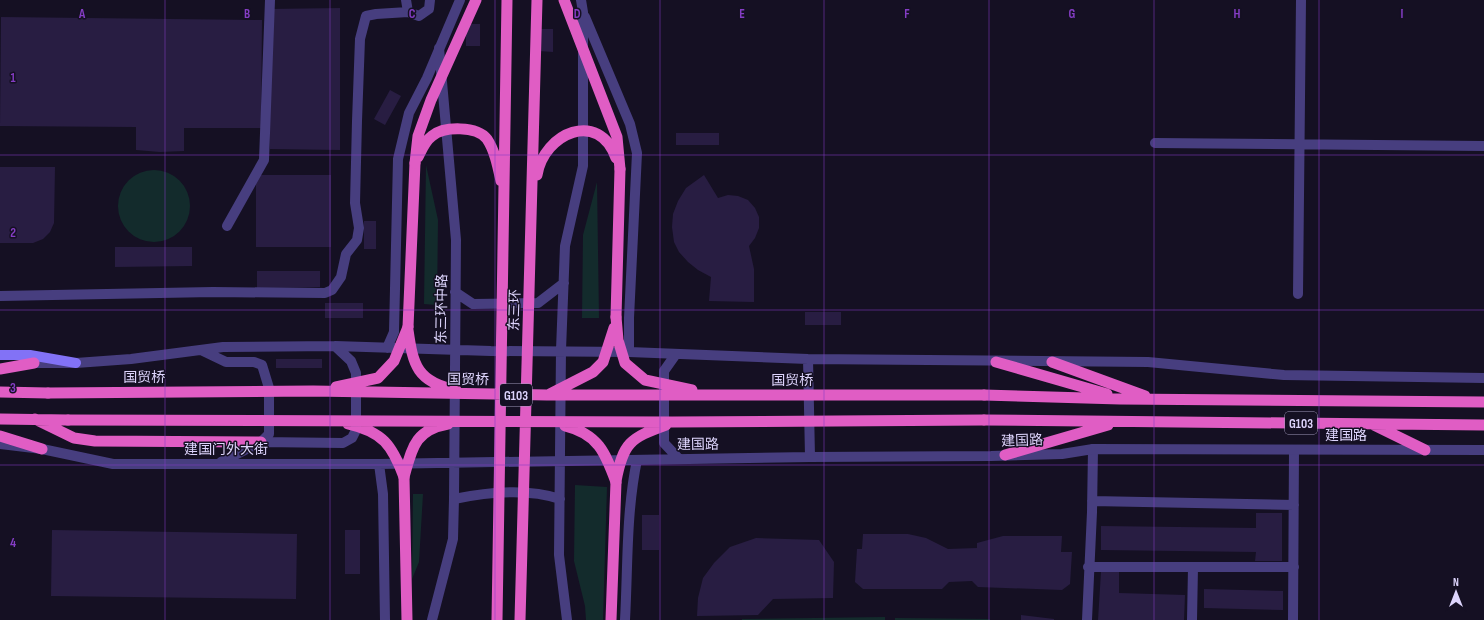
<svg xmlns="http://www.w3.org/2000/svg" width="1484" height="620" font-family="'Sofia Sans Condensed','Noto Sans SC',sans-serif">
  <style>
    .green { fill: #132b2c }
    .building { fill: #281d42 }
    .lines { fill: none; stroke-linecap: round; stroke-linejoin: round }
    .minor { stroke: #473e7f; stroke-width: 10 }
    .tertiary { stroke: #473e7f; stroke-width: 10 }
    .secondary { stroke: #8272f6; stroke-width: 10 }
    .trunk { stroke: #e05dc4; stroke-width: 11 }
    .trunk-bridge { stroke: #e05dc4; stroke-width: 11 }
    .grid { fill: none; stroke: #853dc5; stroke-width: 1; stroke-opacity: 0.55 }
    .labels { text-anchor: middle; stroke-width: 3; stroke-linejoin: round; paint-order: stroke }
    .shield { fill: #151023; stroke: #a199bb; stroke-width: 1 }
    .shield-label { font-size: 13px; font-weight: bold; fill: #ddd4fc }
    .street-label { font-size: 14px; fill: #ddd4fc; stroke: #151023 }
    .grid-label { font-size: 13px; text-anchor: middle; font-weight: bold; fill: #853dc5; stroke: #151023; stroke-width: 3; stroke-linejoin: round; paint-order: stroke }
  </style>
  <rect width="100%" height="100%" fill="#151023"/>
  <path class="green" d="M426,165L438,220L437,305L424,304Z
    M118 206a36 36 0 1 1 72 0a36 36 0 1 1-72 0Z
    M597,182L599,318H582L583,235Z
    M575,485L607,487L603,620H586L585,606L574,561Z
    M413,494H423L419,562L412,579Z
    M885,617V620H742V619Z
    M895,618L990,619V620H895Z"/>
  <path class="building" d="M340,8V150L270,149V9Z
    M1,17L262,20L261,128H184V151L160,152L136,150V127L0,126Z
    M466,24H480V46H466Z
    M540,29H553V52L539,51Z
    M390,90L401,96L385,125L374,119Z
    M676,133H719V145H676Z
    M0,167H55L54,223L50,232L43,239L33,243H0Z
    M256,175H331V247H256Z
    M704,175L718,198L728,195L738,196L748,200L755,208L759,217V228L755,238L749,246L754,269V302L709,301L711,277L698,270L688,262L679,252L674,242L672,227L673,214L678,201L686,188Z
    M364,221H376V249H364Z
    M115,247H192V266L115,267Z
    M257,271H320V287L257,288Z
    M325,303H363V318H325Z
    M805,312H841V325H805Z
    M276,359H322V368H276Z
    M1256,513H1282V561H1255L1256,552L1101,550V526L1256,528Z
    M642,515H659V550H642Z
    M52,530L297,534L296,599L51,596Z
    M345,530H360V574H345Z
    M863,534H908L926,538L948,549L977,548V543L1003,536H1062L1061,552H1072L1070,584L1062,590L978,587L972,581L949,582L942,589H863L855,582L857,549H862Z
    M756,538L819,540L834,562L833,598L773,599L758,615L697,616L698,598L703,578L714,563L730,547Z
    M1101,572H1119V593L1185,595L1184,620H1098Z
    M1204,589L1283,591V610L1204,608Z
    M1021,615L1054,619V620H1021Z"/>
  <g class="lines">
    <path class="minor" d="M406,0L408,12L419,16L429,9L430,0
      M1155,143L1484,146
      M227,226L264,160L270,0
      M1298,294L1301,0
      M0,296L213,292L325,293L332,290L341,277L346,254L357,240L359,228L355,203L357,121L360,39L366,16L376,14L408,12
      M1092,501L1294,505
      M1088,567H1294
      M1087,620L1092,512L1093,449
      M1192,620L1193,567
      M1293,620L1294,450"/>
    <path class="tertiary" d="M585,17L630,124L637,153L629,318V352
      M455,292L473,304L538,303L564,283
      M387,348L394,332L398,159L409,113L427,78L460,0
      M201,350L226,362H254L262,365L269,388V434L261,442L221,462
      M676,354L664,371V443L679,459
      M808,359L810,457
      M26,363H76L131,359L223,347L335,346L491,351L629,352L808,359L1148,362L1284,375L1484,378
      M261,442L343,443L352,438L356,430V373L351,361L335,346
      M0,444L42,449L113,464H379L810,457L991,456L1062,454L1093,449L1484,450
      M379,464L383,494L385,620
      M454,499C488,492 527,488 560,499
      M432,620L453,539L454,499L456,240L439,48
      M567,620L559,555L561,350L565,246L583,166V12L581,0
      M625,620C628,566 626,513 637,460"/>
    <path class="secondary" d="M0,355H30L76,363"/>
    <path class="trunk" d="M616,317L620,169
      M408,327L415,163
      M996,362L1107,394
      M1052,362L1145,396
      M0,369L34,363
      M0,392L48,393
      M984,395L1120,399L1484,402
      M0,419L68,420
      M35,419L74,438L95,441L261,442
      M984,420L1484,425
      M1374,425L1425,450
      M0,436L42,449
      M1005,455L1108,425
      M404,477L407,620
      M611,620L616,482"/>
    <path class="trunk-bridge" d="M564,0L617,137L620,169
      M418,157C422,149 425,141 432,136C444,126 477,126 487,139C495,151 498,167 501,181
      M415,163L418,136L431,100L476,0
      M537,175C544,133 599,109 616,158
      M616,317L618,340L625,363L645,380L692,390
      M408,330C413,365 417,382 456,390
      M336,387L378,378L394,361L408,327
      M48,393L313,391L547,395H984
      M550,394L593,372L603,362L614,328
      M68,420L672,422L984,420
      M348,424C383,432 392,445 404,477
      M565,426C598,434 605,452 616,482
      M404,477C412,449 414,430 448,424
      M616,481C623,443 630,438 666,425
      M497,620L507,0
      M520,620L537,0"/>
  </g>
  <path class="grid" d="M165,0V620M330,0V620M495,0V620M660,0V620M824,0V620M989,0V620M1154,0V620M1319,0V620M0,155H1484M0,310H1484M0,465H1484"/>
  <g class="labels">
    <g class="shield">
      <rect x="500" y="384" width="32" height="22" rx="3"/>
      <rect x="1285" y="412" width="32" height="22" rx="3"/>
    </g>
    <g class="shield-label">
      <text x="516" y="400">G103</text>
      <text x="1301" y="428">G103</text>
    </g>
    <g class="street-label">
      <text transform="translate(441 309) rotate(-89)" y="5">东三环中路</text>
      <text transform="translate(514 310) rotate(-88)" y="5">东三环</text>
      <text x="144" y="382">国贸桥</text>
      <text transform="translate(468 379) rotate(1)" y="5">国贸桥</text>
      <text x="792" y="385">国贸桥</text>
      <text x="1346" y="440">建国路</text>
      <text transform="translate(1022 440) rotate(-2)" y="5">建国路</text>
      <text transform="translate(698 444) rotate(-1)" y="5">建国路</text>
      <text x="226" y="454">建国门外大街</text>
    </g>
  </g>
  <g class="grid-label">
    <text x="82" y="18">A</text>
    <text x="247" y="18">B</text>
    <text x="412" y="18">C</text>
    <text x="577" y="18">D</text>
    <text x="742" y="18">E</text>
    <text x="907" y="18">F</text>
    <text x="1072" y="18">G</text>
    <text x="1237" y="18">H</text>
    <text x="1402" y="18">I</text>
    <text x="13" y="82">1</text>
    <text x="13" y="237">2</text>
    <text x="13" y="392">3</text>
    <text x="13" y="547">4</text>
  </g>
  <g transform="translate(1456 592)" stroke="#151023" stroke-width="3" paint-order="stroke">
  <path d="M0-3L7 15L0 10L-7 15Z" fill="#ddd4fc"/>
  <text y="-6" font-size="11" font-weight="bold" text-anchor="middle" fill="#ddd4fc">N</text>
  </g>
</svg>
